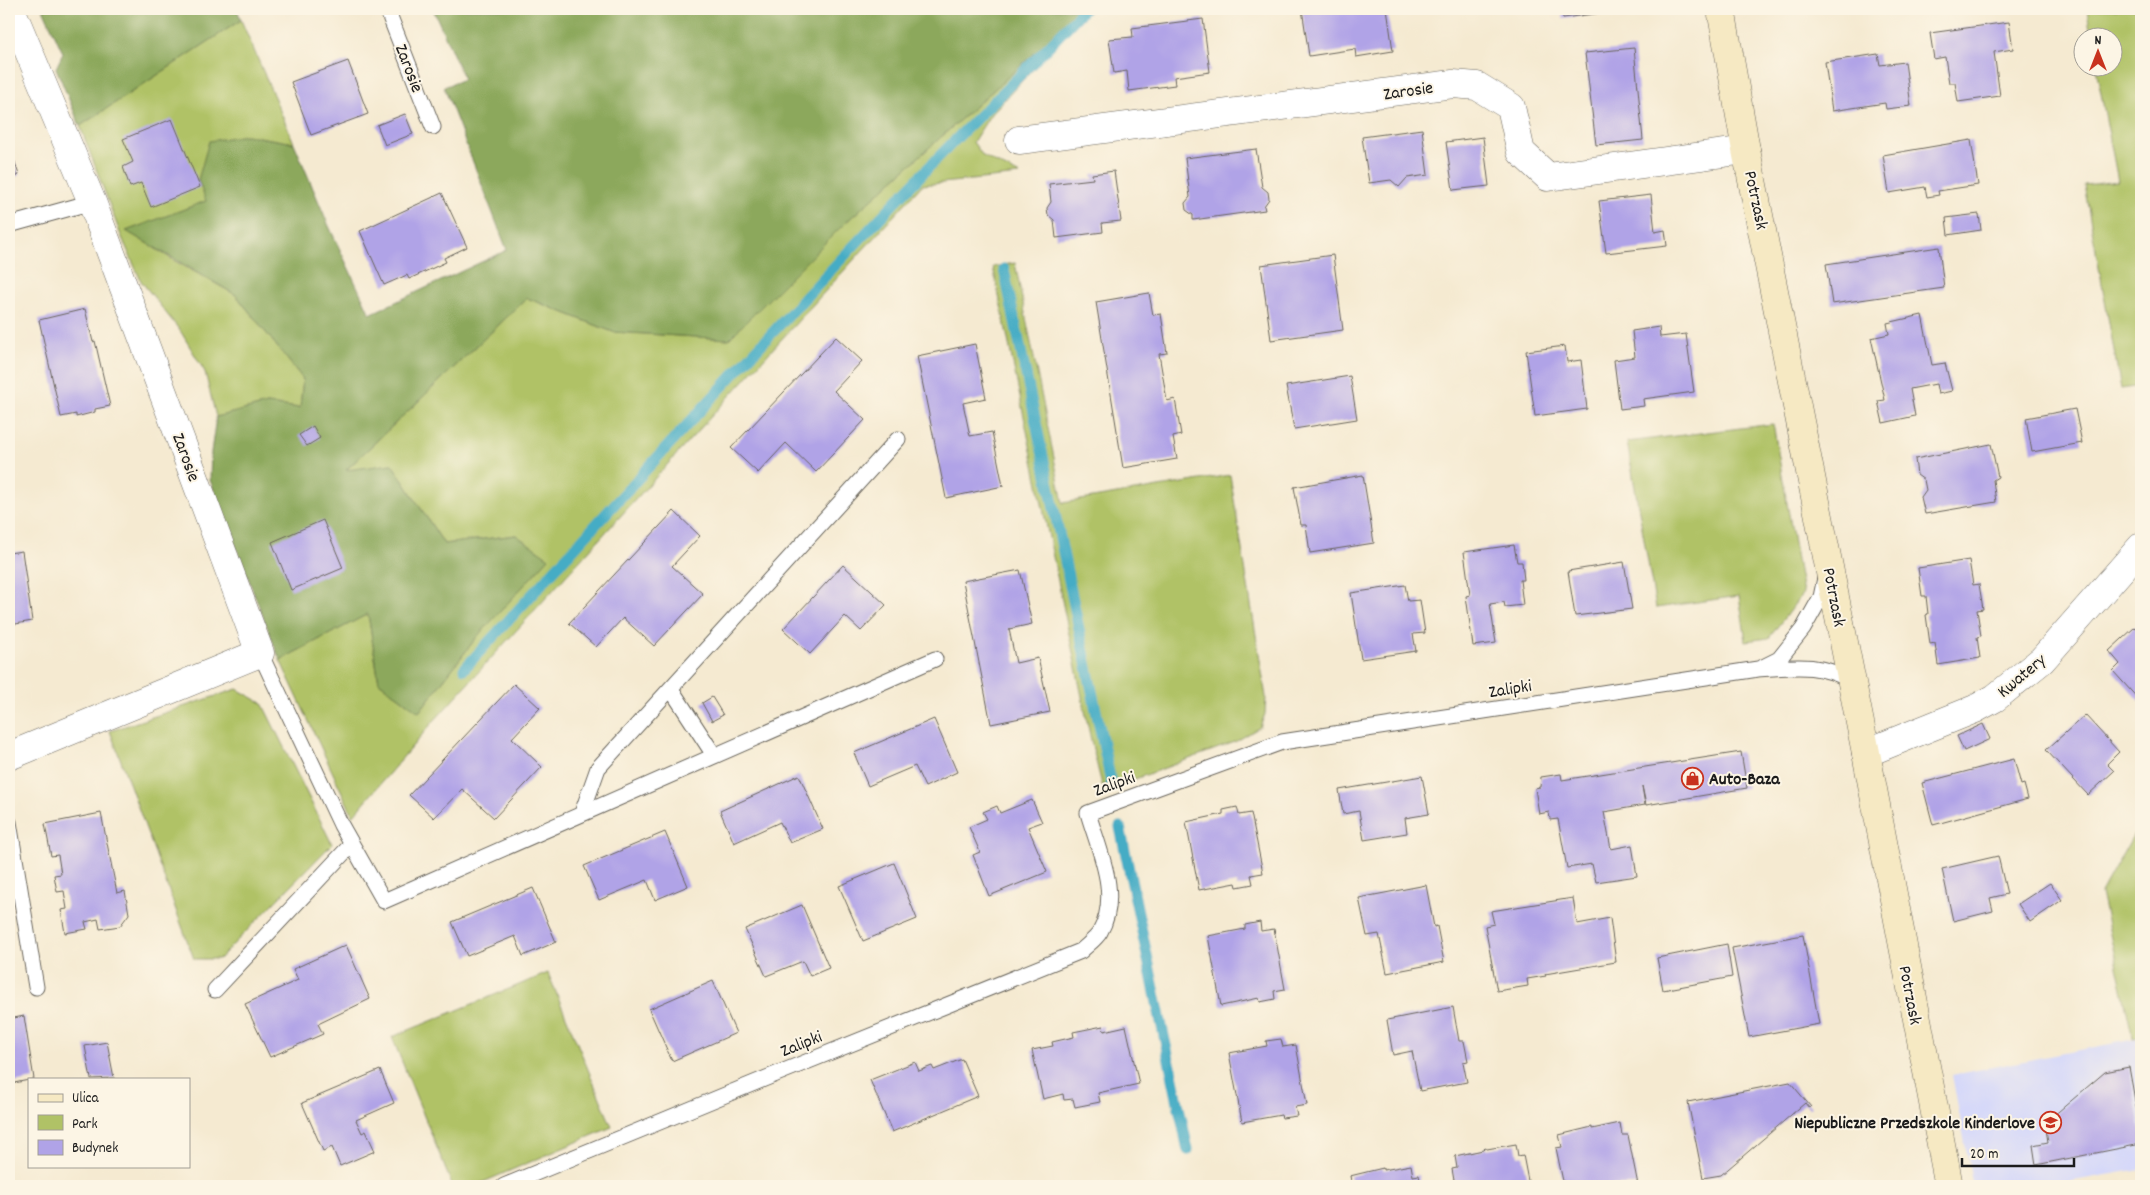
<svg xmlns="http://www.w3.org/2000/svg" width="2150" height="1195" font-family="Dekko,sans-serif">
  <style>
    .built { fill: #d5d8f9 }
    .green { fill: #b0c266; stroke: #666f41 }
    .forest { fill: #8ca85b; stroke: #54623c }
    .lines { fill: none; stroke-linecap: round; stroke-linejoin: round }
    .stream { stroke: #45acc5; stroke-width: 11 }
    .building { fill: #b0a3e7 }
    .lane-casing { stroke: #68645b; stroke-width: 17 }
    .street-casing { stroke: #68645b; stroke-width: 29 }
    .secondary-casing { stroke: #68645b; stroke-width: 29 }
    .lane { stroke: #fff; stroke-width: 15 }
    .street { stroke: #fff; stroke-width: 28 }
    .secondary { stroke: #f6e9c3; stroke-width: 28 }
    .labels { text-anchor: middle; stroke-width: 4; stroke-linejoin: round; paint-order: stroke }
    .street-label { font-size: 18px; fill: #1c1c1c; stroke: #fcf5e5 }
    .poi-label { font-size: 18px; font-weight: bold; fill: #1c1c1c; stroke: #fcf5e5; text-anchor: start }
  </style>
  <rect width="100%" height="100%" fill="#fcf5e5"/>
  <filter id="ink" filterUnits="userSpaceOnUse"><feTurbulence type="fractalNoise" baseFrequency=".02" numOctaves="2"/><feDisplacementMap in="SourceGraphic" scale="10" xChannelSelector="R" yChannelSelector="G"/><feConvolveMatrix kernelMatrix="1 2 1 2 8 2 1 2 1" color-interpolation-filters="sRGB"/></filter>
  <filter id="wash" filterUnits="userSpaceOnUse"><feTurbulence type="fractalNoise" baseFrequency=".0096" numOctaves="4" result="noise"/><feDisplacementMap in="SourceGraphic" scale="20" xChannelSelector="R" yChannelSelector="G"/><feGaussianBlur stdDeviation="1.12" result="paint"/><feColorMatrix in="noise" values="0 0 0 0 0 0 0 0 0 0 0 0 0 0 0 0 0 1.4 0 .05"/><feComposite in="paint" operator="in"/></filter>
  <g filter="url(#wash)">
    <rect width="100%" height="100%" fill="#f5ead1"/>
    <path class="built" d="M2141,1038V1169L2044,1186H1973L1952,1075Z"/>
    <path class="green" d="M2087,9H2141V386L2121,389L2084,185L2118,181L2096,68H2112V38L2091,37Z
      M1076,16H1083L991,114L973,142L983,156L1020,175L922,185L433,722L353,816L280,660L368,614L379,682L419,712L476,638L516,535L444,544L392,464L345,471L527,298L613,332L729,339L844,224Z
      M241,20L294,143L246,135L206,201L127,231L175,261L236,295L303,379L300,408L267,404L216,417L205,372L181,332L141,281L120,233L80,126Z
      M1015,263L1063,503L1230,475L1266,697L1265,714L1260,727L1235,742L1127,782L1102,785L1092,745L993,267Z
      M1773,424L1803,593L1769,638L1746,641L1739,596L1656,608L1627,442Z
      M237,689L262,703L332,844L219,959H194L110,731Z
      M2141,821V1038L2133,1039L2101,893Z
      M548,973L612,1127L474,1186L452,1185L392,1037Z"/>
    <path class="forest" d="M43,9H237L241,20L80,126L56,68L63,53Z
      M433,9H1090L1083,16H1076L844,224L729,339L613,332L527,298L346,470L392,464L444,544L516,535L549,558L476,638L419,712L379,682L368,614L280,660L210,480L211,452L216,417L267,404L300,408L303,379L236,295L126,231L206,201L198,180L209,141L246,135L294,143L328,224L370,314L507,250L444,87L464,79Z"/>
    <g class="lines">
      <path class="stream" d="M1004,269L1111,782
        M464,669C618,501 770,332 928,168C979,114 1034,64 1084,9
        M1120,827L1188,1150"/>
    </g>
    <g id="blocks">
      <path class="building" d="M1302,9H1387L1393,51L1356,57L1355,49L1309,56Z
        M1561,9H1625V10L1563,18Z
        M1203,19L1210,72L1174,77L1175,85L1129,91L1127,71L1114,73L1109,39L1133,37L1132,28Z
        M2009,22L2013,49L1994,52L2000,96L1958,102L1955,83H1949L1945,57L1934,59L1930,33Z
        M1634,48L1643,140L1596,145L1585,53Z
        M1878,54L1880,65L1905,62L1911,106L1886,109L1885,103L1832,111L1825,62Z
        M348,61L368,114L311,135L291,82Z
        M405,114L413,134L385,145L377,125Z
        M172,119L200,187L151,207L141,183L130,187L123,167L133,162L123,139Z
        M1422,129L1428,175L1407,178L1399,187L1391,180L1369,183L1362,137Z
        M1483,137L1489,186L1453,190L1446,142Z
        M1971,140L1978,185L1938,191L1939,195L1927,197L1925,187L1889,193L1883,155Z
        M9,144L19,175L16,177L15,172L9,174Z
        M1256,149L1262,187L1268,192L1269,199L1264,206L1265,210L1193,220V215L1186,210L1185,203L1190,197L1185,158Z
        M1114,171L1121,221L1102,223L1103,232L1056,238L1054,220L1048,215L1047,208L1051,202L1049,184L1093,179L1092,174Z
        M442,193L467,247L444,258L446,262L409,279L407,275L384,285L360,231Z
        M1651,195L1655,232L1665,230L1667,246L1606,253L1599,201Z
        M1979,214L1981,230L1948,235L1946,218Z
        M1939,247L1944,288L1832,304L1826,264Z
        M1333,255L1343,330L1271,340L1261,265Z
        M1149,293L1153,315L1161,314L1167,353L1159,354L1167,401L1175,399L1181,435L1173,437L1177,459L1123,468L1096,302Z
        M85,309L93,342L95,341L110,406L95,409V412L76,417V414L61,417L39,320Z
        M1922,315L1932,365L1945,363L1952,391L1938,394L1936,384L1910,389L1915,416L1883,423L1878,401L1885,400L1871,338L1889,334L1887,323Z
        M1659,327L1660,337L1686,334L1694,392L1643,399L1644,406L1620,409L1614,360L1635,357L1632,331Z
        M836,337L862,361L834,391L865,420L816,472L786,443L758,473L731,448Z
        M975,344L986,398L963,403L970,436L992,432L1003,486L946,498L917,356Z
        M1565,346L1567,362L1581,360L1587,409L1535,416L1526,351Z
        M1350,376L1357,419L1294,429L1286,386Z
        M2075,409L2082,443L2032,452L2026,418Z
        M313,426L320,438L307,446L299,435Z
        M1991,444L1998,477L1993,480L1996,502L1925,514L1921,497L1926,490L1924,480L1917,475L1915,459Z
        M1363,475L1374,543L1310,553L1306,525H1301L1294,487Z
        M674,511L700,536L672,566L703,594L654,646L623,618L596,647L569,623Z
        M323,520L343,568L291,590L272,542Z
        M1514,545L1517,562H1522L1524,580H1520L1523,605L1505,607L1504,602L1490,604L1496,643L1473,646L1466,596L1470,595L1464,552Z
        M22,551L32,621L10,625L9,553Z
        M1969,560L1973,585L1979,584L1983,609L1977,610L1981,636L1977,637L1980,658L1938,665L1935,643L1930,644L1926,615L1928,614L1926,596H1922L1918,568Z
        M1624,562L1632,609L1575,616L1568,571Z
        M843,565L886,605L861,631L845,616L810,654L783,629Z
        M1020,570L1032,624L1009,629L1016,663L1038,658L1050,712L991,724L963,581Z
        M1405,585L1408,601L1420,600L1425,633L1413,634L1416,651L1361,659L1351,593Z
        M2135,627L2141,634V702L2113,671L2120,664L2109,651Z
        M514,684L540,708L512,738L542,767L494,818L462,789L434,818L409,795Z
        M712,697L723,715L712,721L702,703Z
        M2085,715L2119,752L2107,764L2114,771L2088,795L2046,750Z
        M934,719L957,772L925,787L915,766L868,786L854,753Z
        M1983,724L1990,739L1964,751L1957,736Z
        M1741,752L1747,788L1646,805L1642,786L1645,805L1604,812L1611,849L1632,845L1637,876L1596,882L1592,864L1567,868L1558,819L1550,820L1549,812L1539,814L1535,788L1540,787L1541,777L1561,774L1562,780Z
        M2014,759L2021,785L2024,784L2028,799L1933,825L1922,783Z
        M799,775L823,829L790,843L780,822L734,843L720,811Z
        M1422,776L1429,814L1405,818L1407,833L1364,840L1359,811L1343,814L1339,790Z
        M1032,800L1042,822L1028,827L1047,872L989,896L973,855L980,852L969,827L987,819L983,812L997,806L1000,813Z
        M1237,807L1239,815L1251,813L1263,873L1251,875L1253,884L1237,887L1236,883L1199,890L1186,822L1223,814V810Z
        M101,813L117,893L125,891L129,914L120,926L100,929L98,919L85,922L87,929L65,933L61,910L67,909L64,891L57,892L54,875L61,874L58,855L51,856L45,824Z
        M665,832L688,886L655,900L647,880L599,900L584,866Z
        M1998,856L2007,894L1990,898L1993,911L1953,921L1942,869Z
        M894,863L917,919L863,941L839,886Z
        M2050,883L2062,900L2030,922L2018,904Z
        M1426,885L1434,927L1437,926L1444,962L1387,973L1379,934L1367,936L1359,898Z
        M533,888L556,942L523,956L515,936L467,956L452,922Z
        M1573,898L1577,924L1610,918L1616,962L1545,974L1546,976L1527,979L1528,986L1497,991L1485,926L1494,924L1491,911Z
        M802,905L829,968L810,976L803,961L766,976L745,929Z
        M1260,922L1261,931L1274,929L1285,989L1274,991L1275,999L1260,1002L1259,998L1221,1006L1208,936L1245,929V925Z
        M1803,935L1819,1024L1749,1037L1732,948Z
        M1727,944L1732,977L1663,990L1657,958Z
        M346,945L370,999L318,1024L323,1034L270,1057L245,1004L298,980L293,969Z
        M713,981L736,1033L672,1061L649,1009Z
        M1453,1007L1459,1041H1464L1468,1061L1463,1062L1467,1082L1420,1091L1412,1051L1393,1055L1387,1020Z
        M24,1016L34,1079L9,1084V1019Z
        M1103,1026L1104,1031L1126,1026L1139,1084L1098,1093L1100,1102L1075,1107L1073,1099L1064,1100L1063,1094L1043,1099L1032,1050L1053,1046L1052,1042L1074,1037L1073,1032Z
        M1281,1039L1283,1047L1296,1045L1307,1105L1295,1107L1297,1116L1282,1118L1281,1115L1242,1122L1229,1053L1267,1046L1266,1041Z
        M107,1042L114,1078L91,1079L85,1046Z
        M962,1059L978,1096L892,1132L870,1080L915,1062L919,1071L932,1066L934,1070Z
        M2129,1067L2141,1134V1144L2036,1165L2033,1145L2048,1142L2045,1123L2105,1072Z
        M380,1070L394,1103L356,1120L362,1133L366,1131L375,1151L340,1166L332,1147L323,1151L302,1103Z
        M1790,1082L1811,1107L1809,1108L1805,1103L1721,1175L1703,1178L1688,1102Z
        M1620,1123L1622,1135H1628L1638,1185L1564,1186L1556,1148L1562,1147L1559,1135L1592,1127V1129Z
        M1516,1144L1518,1156L1523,1155L1529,1186H1455L1452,1169L1457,1168L1455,1156L1483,1150L1485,1148L1487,1149Z
        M1411,1165L1413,1176L1419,1175L1421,1186H1352L1350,1176L1383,1168V1170Z"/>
    </g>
  </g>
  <g filter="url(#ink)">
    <use href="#blocks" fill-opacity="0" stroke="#68645b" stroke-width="1"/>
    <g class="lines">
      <defs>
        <path id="lane" d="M387,9L433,127
          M9,225L92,202
          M260,653L341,825L384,901L935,659
          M1763,667L1779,659L1803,629L1821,597L1825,578
          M671,689L714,755
          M582,813L598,768L898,439
          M9,822L36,987
          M215,990L351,845
          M504,1186L764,1079L1081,951C1087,945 1096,939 1100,932C1121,895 1099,851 1088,813L1282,742L1758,669C1795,667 1816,662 1851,680"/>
        <path id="street" d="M1019,140L1453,84L1477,86L1511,107L1521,152L1548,177L1746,150
          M1866,753L1975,709L1995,698L2042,660L2141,547
          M9,756L260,653L92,202L11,9"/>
        <path id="secondary" d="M1721,9L1746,150L1866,753L1949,1186"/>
      </defs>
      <use href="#lane" class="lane-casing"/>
      <use href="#street" class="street-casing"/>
      <use href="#secondary" class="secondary-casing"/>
      <use href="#lane" class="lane"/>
      <use href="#street" class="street"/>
      <use href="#secondary" class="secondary"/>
    </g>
  </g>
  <defs>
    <symbol id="shop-ring" viewBox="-11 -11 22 22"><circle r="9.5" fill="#fcf5e5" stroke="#c8321e" stroke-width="1.5"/><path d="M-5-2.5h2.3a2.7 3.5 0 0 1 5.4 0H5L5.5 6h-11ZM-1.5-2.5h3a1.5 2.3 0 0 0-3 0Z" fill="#c8321e"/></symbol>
    <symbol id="school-ring" viewBox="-11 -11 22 22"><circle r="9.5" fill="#fcf5e5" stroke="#c8321e" stroke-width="1.5"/><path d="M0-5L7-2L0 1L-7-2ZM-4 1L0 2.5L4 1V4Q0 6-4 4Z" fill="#c8321e"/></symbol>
  </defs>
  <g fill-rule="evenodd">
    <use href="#shop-ring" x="1680" y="766" width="25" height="25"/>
    <use href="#school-ring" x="2038" y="1110" width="25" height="25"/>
  </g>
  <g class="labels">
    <g class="street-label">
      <text transform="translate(410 68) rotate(69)" y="6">Zarosie</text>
      <text transform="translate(1408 90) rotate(-8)" y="6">Zarosie</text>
      <text transform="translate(1757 200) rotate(78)" y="6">Potrzask</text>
      <text transform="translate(187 457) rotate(70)" y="6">Zarosie</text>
      <text transform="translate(1835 597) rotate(79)" y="6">Potrzask</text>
      <text transform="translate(2021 675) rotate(-40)" y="6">Kwatery</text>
      <text transform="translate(1510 688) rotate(-9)" y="6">Zalipki</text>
      <text transform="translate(1114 783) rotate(-20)" y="6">Zalipki</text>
      <text transform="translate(1911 995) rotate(79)" y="6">Potrzask</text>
      <text transform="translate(801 1043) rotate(-22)" y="6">Zalipki</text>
    </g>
    <g class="poi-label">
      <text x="1709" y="784">Auto-Baza</text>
      <text x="2035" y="1128" text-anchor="end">Niepubliczne Przedszkole Kinderlove</text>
    </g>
  </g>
  <rect width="2150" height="1195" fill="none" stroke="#fcf5e5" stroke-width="30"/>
  <rect x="28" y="1078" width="162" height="90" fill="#fcf5e5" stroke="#a29e95"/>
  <rect x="38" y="1094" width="25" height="8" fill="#f6e9c3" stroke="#a29e95"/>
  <text x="72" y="1102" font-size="15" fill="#1c1c1c">Ulica</text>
  <rect x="38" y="1115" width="25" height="15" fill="#b0c266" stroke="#a29e95"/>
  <text x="72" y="1128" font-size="15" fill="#1c1c1c">Park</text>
  <rect x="38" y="1140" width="25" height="15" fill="#b0a3e7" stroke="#a29e95"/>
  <text x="72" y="1152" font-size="15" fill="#1c1c1c">Budynek</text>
  <g transform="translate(2098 52)"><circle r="24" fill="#fcf5e5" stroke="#a29e95"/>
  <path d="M0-4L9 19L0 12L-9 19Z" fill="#c8321e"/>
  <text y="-8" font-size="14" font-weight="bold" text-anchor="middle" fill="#1c1c1c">N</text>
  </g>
  <path d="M1962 1158v8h112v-8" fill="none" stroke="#1c1c1c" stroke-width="2.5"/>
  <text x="1970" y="1158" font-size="15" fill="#1c1c1c" stroke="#fcf5e5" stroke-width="4" paint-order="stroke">20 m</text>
</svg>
